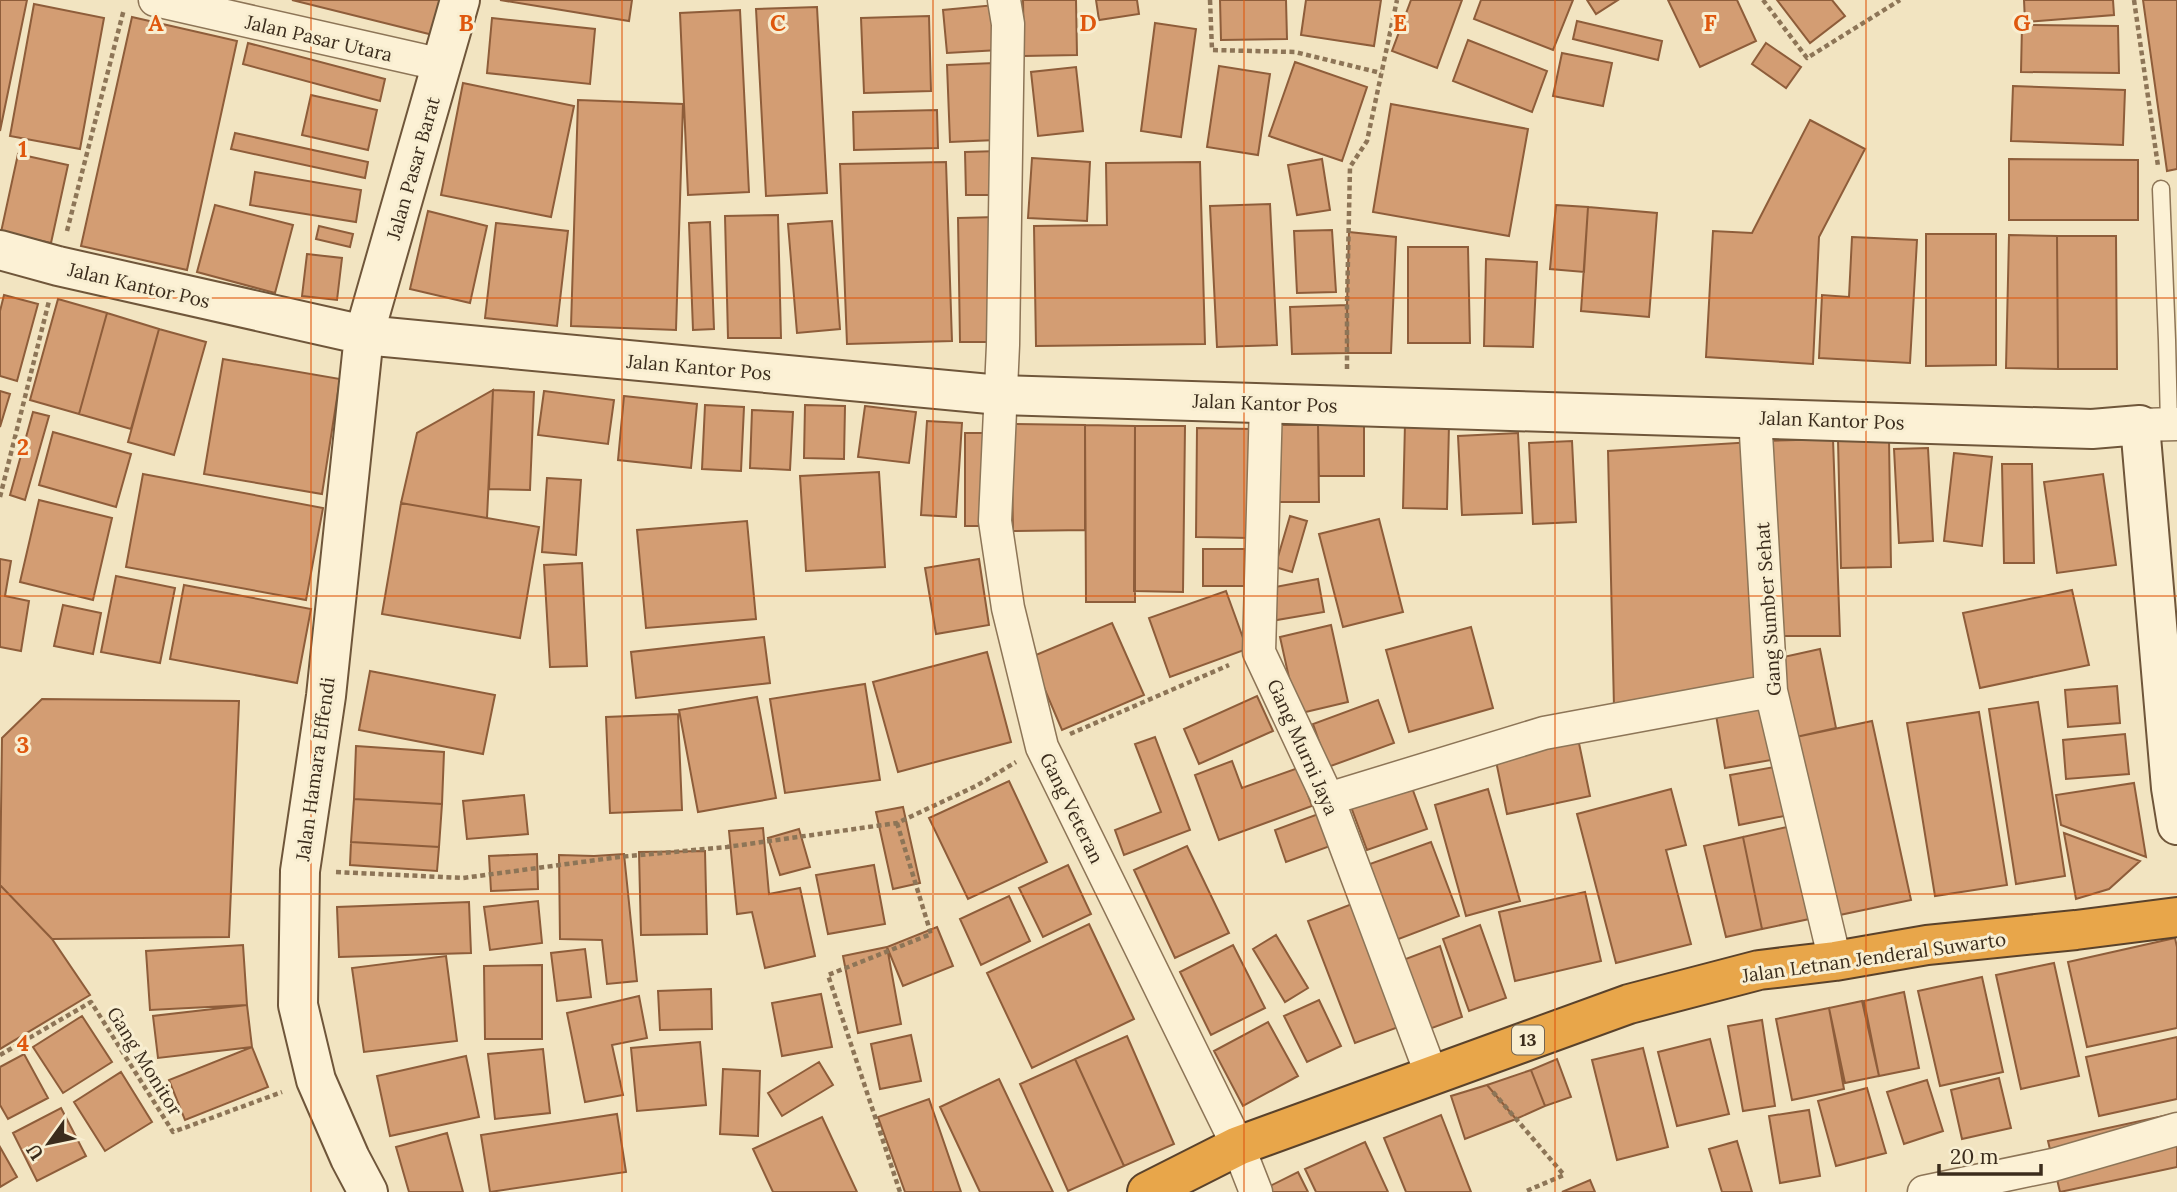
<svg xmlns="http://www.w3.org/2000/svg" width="2177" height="1192" font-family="Lora,serif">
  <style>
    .building { fill: #d39d73; stroke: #8e5d3a; stroke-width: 2 }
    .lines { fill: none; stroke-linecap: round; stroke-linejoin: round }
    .lane-casing { stroke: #8d7557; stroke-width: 19 }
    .street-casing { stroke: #8d7557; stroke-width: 35 }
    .secondary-casing { stroke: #6f563a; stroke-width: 42 }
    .highway-casing { stroke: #5a422b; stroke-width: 42 }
    .path { stroke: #8d7557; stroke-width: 4.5; stroke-dasharray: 5 3.5; stroke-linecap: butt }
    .lane { stroke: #fcf1d5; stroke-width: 16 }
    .street { stroke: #fcf1d5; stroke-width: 32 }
    .secondary { stroke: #fcf1d5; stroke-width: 38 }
    .highway { stroke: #e8a64a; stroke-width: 38 }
    .grid { fill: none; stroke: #df570d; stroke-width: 2; stroke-opacity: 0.55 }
    .labels { text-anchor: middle; stroke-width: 6; stroke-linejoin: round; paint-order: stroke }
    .shield { fill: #f8eed1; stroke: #746652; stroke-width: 2 }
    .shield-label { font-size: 18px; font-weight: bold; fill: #3b2c1c }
    .street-label { font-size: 19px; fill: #3b2c1c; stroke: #f8eed1 }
    .grid-label { font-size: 23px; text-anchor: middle; font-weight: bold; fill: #df570d; stroke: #f8eed1; stroke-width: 6; stroke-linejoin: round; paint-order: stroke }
  </style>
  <rect width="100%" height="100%" fill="#f2e4c1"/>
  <path class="building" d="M0,0H27L0,131Z
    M292,0H442L433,35Z
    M500,0H632L629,21Z
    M1023,0H1076L1077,55L1024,56Z
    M1096,0H1137L1139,14L1099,20Z
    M1220,0H1286L1287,39L1221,40Z
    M1306,0H1381L1374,46L1301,35Z
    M1411,0H1462L1437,68L1392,51Z
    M1481,0H1573L1553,50L1474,19Z
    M1587,0H1618L1596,14Z
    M1668,0H1737L1756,41L1700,67Z
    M1777,0H1832L1845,16L1810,43Z
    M2024,0H2113L2114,15L2025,22Z
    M2143,0H2177V169L2167,171Z
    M34,4L104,18L80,149L10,136Z
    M995,5L999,50L947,53L943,10Z
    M817,7L827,193L766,196L756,9Z
    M740,10L749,192L688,195L680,13Z
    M929,16L931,91L864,93L861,18Z
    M132,17L237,41L187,270L81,246Z
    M492,18L595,29L590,84L487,73Z
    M1577,21L1662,41L1658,60L1573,39Z
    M1155,23L1196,29L1181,137L1141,131Z
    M2022,25L2118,26L2119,73L2021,72Z
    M1468,40L1547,71L1532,112L1453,81Z
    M248,43L385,79L380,101L243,64Z
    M1766,43L1801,67L1786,88L1752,64Z
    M1562,53L1612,63L1603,106L1553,96Z
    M1295,62L1367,87L1342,161L1269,136Z
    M994,63L996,140L950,142L947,65Z
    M1219,66L1270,74L1258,155L1207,147Z
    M1076,67L1083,131L1038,136L1031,72Z
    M463,83L574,106L551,217L441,195Z
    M2013,86L2125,90L2123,145L2011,141Z
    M311,95L377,110L368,150L302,135Z
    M578,100L683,104L676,330L571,326Z
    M1391,104L1528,129L1509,236L1373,212Z
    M937,110L938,148L854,150L853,112Z
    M1810,120L1865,149L1819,237L1813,364L1706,357L1713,231L1752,233Z
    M235,133L368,162L365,178L231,149Z
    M999,151L1000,195H966L965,152Z
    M18,154L68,165L51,243L1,232Z
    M1032,158L1090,162L1087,221L1028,218Z
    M1322,159L1330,210L1297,215L1288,165Z
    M2009,159L2138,160V220H2009Z
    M946,162L952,341L847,344L840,164Z
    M1200,162L1205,344L1036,346L1034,226L1107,225L1106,163Z
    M255,172L361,190L356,222L250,205Z
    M1270,204L1277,345L1217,347L1210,206Z
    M215,205L293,225L275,293L197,272Z
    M1556,205L1588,207L1584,272L1550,269Z
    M1588,207L1657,213L1649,317L1581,311Z
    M428,211L487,226L470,303L410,289Z
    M778,215L781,338H728L725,216Z
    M996,217L998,342H960L958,218Z
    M832,221L840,329L797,333L788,224Z
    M710,222L714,329L693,330L689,223Z
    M496,223L568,231L557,326L485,318Z
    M319,226L353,234L350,247L316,239Z
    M1332,230L1336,292L1297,293L1294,231Z
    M1349,232L1396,237L1391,353H1348L1347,305Z
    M1926,234H1996V365L1926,366Z
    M2009,235L2057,236L2058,369L2006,368Z
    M2057,236H2116L2117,369H2058Z
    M1852,237L1917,240L1910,363L1819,358L1822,295L1849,297Z
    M1408,247H1468L1470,343H1408Z
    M307,254L342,258L337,300L302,296Z
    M1486,259L1537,262L1533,347L1484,346Z
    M4,295L38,304L17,381L0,376V311Z
    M58,299L107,313L79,414L30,400Z
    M1347,305L1348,353L1292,354L1290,307Z
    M107,313L159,329L131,429L79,414Z
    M159,329L206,342L174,455L128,442Z
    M223,359L340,379L322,494L204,474Z
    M493,390L534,392L530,490L489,489Z
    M493,390L487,518L401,503L417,433Z
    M0,391L10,394L0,427Z
    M544,391L614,400L608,444L538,435Z
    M624,396L697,404L691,468L618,460Z
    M705,405L744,407L741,471L702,469Z
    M805,405L845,406L844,459L804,458Z
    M865,406L916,412L909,463L858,457Z
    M752,410L793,412L790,470L750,468Z
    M33,412L49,416L25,500L10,495Z
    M927,421L962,423L956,517L921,515Z
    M1405,423L1449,425L1447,509L1403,508Z
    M1011,424L1085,425V530L1013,531Z
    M1085,425L1135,426V602H1086Z
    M1269,425H1318L1319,502H1270Z
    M1318,425H1364V476H1319Z
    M1135,426H1185L1183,592L1134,591Z
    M1197,428L1251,429L1250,538L1196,537Z
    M53,432L131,454L116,507L39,485Z
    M965,433H985V526H965Z
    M1518,433L1522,513L1462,515L1458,436Z
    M1833,439L1840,636H1776L1764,441Z
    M1889,439L1891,567L1841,568L1838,440Z
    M1572,441L1576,522L1533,524L1529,443Z
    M1753,442L1756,686L1614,707L1608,451Z
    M1928,448L1933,541L1899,543L1894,449Z
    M1954,453L1992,457L1982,546L1944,541Z
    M2002,464H2032L2034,563H2004Z
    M879,472L885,567L806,571L800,476Z
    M143,474L323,508L306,600L126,567Z
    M2103,474L2116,565L2057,573L2044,482Z
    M547,478L581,480L576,555L542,552Z
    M39,500L112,518L93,600L20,582Z
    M401,503L539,527L520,638L382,614Z
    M1290,516L1307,521L1292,572L1275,567Z
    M1379,519L1403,612L1343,627L1319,534Z
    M747,521L756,619L646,628L637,530Z
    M1203,549H1245L1244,586H1203Z
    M0,559L11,561L5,596L29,601L21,651L0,647Z
    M979,559L989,625L936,634L925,568Z
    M582,563L587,666L550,667L544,565Z
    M116,576L175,588L160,663L101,652Z
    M1318,579L1324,612L1271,621L1265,589Z
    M184,585L311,609L297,683L170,659Z
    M2072,590L2089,665L1980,688L1963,613Z
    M1226,591L1247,649L1170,677L1149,618Z
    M63,605L101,613L93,654L54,646Z
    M1112,623L1144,695L1062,730L1031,657Z
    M1331,625L1348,702L1297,714L1280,637Z
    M1471,627L1493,708L1409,732L1386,650Z
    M764,637L770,683L636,698L631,652Z
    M1820,649L1836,728L1796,737L1779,658Z
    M987,652L1011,742L898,772L873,682Z
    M370,671L495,695L483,754L359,730Z
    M865,684L880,780L785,793L770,699Z
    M2117,686L2120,723L2068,727L2065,690Z
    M1257,696L1273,731L1199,764L1184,729Z
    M757,697L776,798L698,812L679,710Z
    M42,699L239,701L229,937L52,939L0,885L2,738Z
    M1378,700L1394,743L1328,767L1313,724Z
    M1767,700L1777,759L1725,768L1715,709Z
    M2038,702L2065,876L2016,884L1989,709Z
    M1979,712L2007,885L1935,896L1907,723Z
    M678,714L682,810L610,813L606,717Z
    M1872,721L1911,900L1835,916L1796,737Z
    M1575,724L1590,796L1507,814L1492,742Z
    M2125,734L2129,774L2066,779L2063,740Z
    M1155,737L1190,830L1124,855L1115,830L1161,812L1135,744Z
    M356,746L444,752L442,804L354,799Z
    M1232,761L1242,788L1298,768L1312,806L1219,840L1195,775Z
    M1780,766L1789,815L1739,825L1730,775Z
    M1407,774L1427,829L1367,850L1347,796Z
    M1009,781L1047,862L968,899L929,818Z
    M2134,783L2146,857L2061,825L2056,795Z
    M1488,789L1520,901L1466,916L1435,805Z
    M1671,789L1686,845L1666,850L1691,944L1616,963L1577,814Z
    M524,795L528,834L467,839L463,801Z
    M354,799L442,804L439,847L351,842Z
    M903,807L920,883L893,889L876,812Z
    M1321,813L1333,845L1286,862L1275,830Z
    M1800,824L1819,917L1762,929L1743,837Z
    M763,828L769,894L800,888L815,956L765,968L752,912L737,914L729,831Z
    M799,829L810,867L780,875L768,838Z
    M2064,833L2140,861L2109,889L2076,899Z
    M1743,837L1762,929L1726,937L1704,846Z
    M351,842L439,847L437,871L350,865Z
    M1431,842L1459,916L1396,940L1367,865Z
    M1187,846L1229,933L1175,958L1134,870Z
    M705,851L707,934L641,935L639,852Z
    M537,854L538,889L491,891L489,856Z
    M624,854L637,981L607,984L602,940L560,939L559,855L594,856Z
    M874,865L885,924L828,934L816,875Z
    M1068,865L1091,914L1043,937L1019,888Z
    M0,885L52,939L90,995L0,1049Z
    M1585,892L1601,961L1515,981L1499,912Z
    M1009,896L1030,941L981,965L960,919Z
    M538,901L542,943L490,950L484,907Z
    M469,902L471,953L339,957L337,907Z
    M1357,902L1404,1025L1355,1043L1308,921Z
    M1089,924L1134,1019L1032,1068L987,973Z
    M1480,925L1506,998L1469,1011L1443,939Z
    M937,927L953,966L903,986L887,947Z
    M1276,935L1308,988L1285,1002L1253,949Z
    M2175,938L2177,947V1028L2087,1047L2068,962Z
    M243,945L247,1005L150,1010L146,951Z
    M1233,945L1265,1008L1211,1035L1180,972Z
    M1440,946L1462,1017L1421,1032L1395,963Z
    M887,947L901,1024L858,1033L843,956Z
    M585,949L591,997L557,1001L551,953Z
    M446,956L457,1041L364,1052L352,968Z
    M2054,963L2079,1076L2021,1089L1996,975Z
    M542,965V1039H485L484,966Z
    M1982,977L2003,1072L1940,1086L1918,991Z
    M711,989L712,1029L660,1030L658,991Z
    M1904,992L1919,1068L1879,1076L1864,1001Z
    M821,994L832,1047L782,1056L772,1003Z
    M639,996L647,1038L612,1045L623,1095L585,1102L567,1013Z
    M1319,1000L1341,1046L1307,1062L1284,1016Z
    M1862,1001L1879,1076L1845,1083L1829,1008Z
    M247,1005L252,1047L158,1058L153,1016Z
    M1829,1008L1844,1089L1792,1100L1776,1019Z
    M82,1016L112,1062L63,1093L33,1047Z
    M1762,1020L1775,1106L1743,1111L1728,1026Z
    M1268,1022L1298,1076L1243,1106L1214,1051Z
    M911,1035L921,1081L880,1089L871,1044Z
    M1127,1036L1174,1144L1124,1166L1075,1059Z
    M2177,1037V1099L2099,1116L2086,1057Z
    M1710,1039L1729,1114L1677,1126L1658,1052Z
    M700,1042L706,1105L637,1111L631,1048Z
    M252,1047L268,1087L185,1120L169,1080Z
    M1643,1048L1668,1147L1617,1160L1592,1060Z
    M543,1049L550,1113L495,1119L488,1054Z
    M24,1054L48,1098L8,1119L0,1105V1067Z
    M466,1056L479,1117L390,1136L377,1076Z
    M1075,1059L1124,1166L1068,1191L1020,1084Z
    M1557,1059L1571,1097L1545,1106L1531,1070Z
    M819,1062L833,1085L782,1116L768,1093Z
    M723,1069L760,1071L758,1136L720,1134Z
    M1531,1070L1545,1106L1516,1119L1487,1085Z
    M121,1072L152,1122L105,1151L74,1102Z
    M1999,1078L2011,1128L1962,1139L1951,1090Z
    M999,1079L1053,1192H980L940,1107Z
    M1927,1080L1943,1131L1904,1144L1887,1092Z
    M1487,1085L1516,1119L1465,1139L1451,1096Z
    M1867,1088L1886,1153L1836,1166L1818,1101Z
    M929,1099L961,1192H905L878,1117Z
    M61,1108L86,1156L37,1181L13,1133Z
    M1809,1110L1820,1176L1780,1183L1769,1116Z
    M2177,1113V1167L2060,1192L2048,1141Z
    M617,1114L626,1172L490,1192L481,1135Z
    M1441,1115L1471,1192H1406L1384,1138Z
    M822,1117L857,1192H773L753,1149Z
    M447,1133L463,1192H409L396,1147Z
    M1737,1141L1752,1192H1722L1709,1149Z
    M1365,1142L1388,1192H1316L1305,1169Z
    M0,1147L17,1177L0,1187Z
    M1298,1172L1308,1192H1263L1262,1190Z
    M1590,1180L1595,1192H1562Z"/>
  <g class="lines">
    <defs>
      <path id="lane" d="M2161,189L2167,340L2169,424"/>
      <path id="street" d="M155,0L443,65
        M1004,0L1008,24L1003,345L995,521L1008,608L1042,747L1238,1146L1256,1192
        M1266,403L1259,652L1328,799L1432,1076
        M1755,417L1771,691L1835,961
        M2140,425L2177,424
        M1328,799L1544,733L1771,691
        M1924,1192L2053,1165L2177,1129"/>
      <path id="secondary" d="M0,250L58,266L364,335L1000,395L2092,429L2140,425L2171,788L2177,825
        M368,1192L350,1158L316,1080L298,1005L300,871L326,696L364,335L460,0"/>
      <path id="highway" d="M1147,1192L1238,1146L1629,1004L1759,970L1835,961L1927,945L2076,930L2177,917"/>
    </defs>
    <use href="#lane" class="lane-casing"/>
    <use href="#street" class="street-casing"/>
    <use href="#secondary" class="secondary-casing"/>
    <use href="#highway" class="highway-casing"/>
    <path class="path" d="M1210,0L1212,50L1295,52L1381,73
      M1763,0L1807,58L1900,0
      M2134,0L2158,166
      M67,231L124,9
      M1347,369V305L1350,167L1367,141L1397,0
      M0,497L49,301
      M1070,734L1229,665
      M897,823L931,934L828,975L900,1192
      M336,872L463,878L619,857L727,847L897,823L976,786L1016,762
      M0,1055L91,1002L173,1132L282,1092
      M1493,1092L1564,1175L1524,1192"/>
    <use href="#lane" class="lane"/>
    <use href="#street" class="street"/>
    <use href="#secondary" class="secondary"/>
    <use href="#highway" class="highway"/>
  </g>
  <path class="grid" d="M311,0V1192M622,0V1192M933,0V1192M1244,0V1192M1555,0V1192M1866,0V1192M0,298H2177M0,596H2177M0,894H2177"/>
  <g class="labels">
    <rect class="shield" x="1512" y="1025.5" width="32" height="29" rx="5"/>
    <g class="shield-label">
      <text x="1528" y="1046">13</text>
    </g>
    <g class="street-label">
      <text transform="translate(319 38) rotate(13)" y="7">Jalan Pasar Utara</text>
      <text transform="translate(413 168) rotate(-74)" y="7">Jalan Pasar Barat</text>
      <text transform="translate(139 285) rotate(13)" y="7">Jalan Kantor Pos</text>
      <text transform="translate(699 367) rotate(5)" y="7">Jalan Kantor Pos</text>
      <text transform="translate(1265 403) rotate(2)" y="7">Jalan Kantor Pos</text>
      <text transform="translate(1832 420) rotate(2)" y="7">Jalan Kantor Pos</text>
      <text transform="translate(1768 609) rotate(-94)" y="7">Gang Sumber Sehat</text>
      <text transform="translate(1303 747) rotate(66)" y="7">Gang Murni Jaya</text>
      <text transform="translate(315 769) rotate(-82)" y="7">Jalan Hamara Effendi</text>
      <text transform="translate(1072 808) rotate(64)" y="7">Gang Veteran</text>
      <text transform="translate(1874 957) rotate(-8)" y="7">Jalan Letnan Jenderal Suwarto</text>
      <text transform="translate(145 1061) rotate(58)" y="7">Gang Monitor</text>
    </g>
  </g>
  <g class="grid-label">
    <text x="156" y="31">A</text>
    <text x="466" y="31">B</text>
    <text x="778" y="31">C</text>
    <text x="1088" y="31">D</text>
    <text x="1400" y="31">E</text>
    <text x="1710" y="31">F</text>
    <text x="2022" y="31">G</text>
    <text x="23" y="157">1</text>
    <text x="23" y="455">2</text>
    <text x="23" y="753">3</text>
    <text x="23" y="1051">4</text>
  </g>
  <g transform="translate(49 1143) rotate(237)" stroke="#f8eed1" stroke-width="5" paint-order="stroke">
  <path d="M0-5L12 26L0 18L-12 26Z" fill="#3b2c1c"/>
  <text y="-10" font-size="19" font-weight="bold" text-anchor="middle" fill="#3b2c1c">U</text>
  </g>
  <path d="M1939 1164v10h102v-10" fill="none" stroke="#3b2c1c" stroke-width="3.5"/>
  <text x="1950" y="1164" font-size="21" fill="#3b2c1c" stroke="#f8eed1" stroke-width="5" paint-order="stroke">20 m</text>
</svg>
